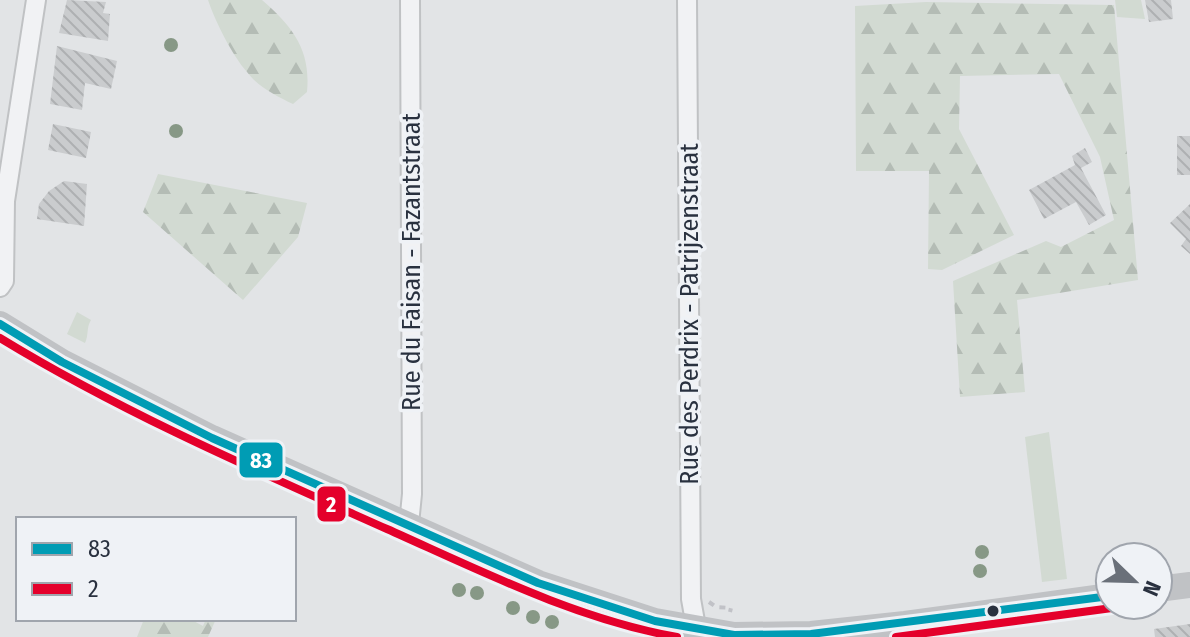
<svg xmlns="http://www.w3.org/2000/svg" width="1190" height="637" font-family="'Fira Sans Condensed',sans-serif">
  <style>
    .grass { fill: #d2dad2 }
    .forest { fill: url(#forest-firs) }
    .building { fill: url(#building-back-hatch) }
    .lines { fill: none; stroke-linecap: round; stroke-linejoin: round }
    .street-casing { stroke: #c0c2c4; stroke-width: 22 }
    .path { stroke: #c1c2c7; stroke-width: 4; stroke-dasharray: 6 6; stroke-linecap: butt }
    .street { stroke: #f1f2f4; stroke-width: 18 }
    .secondary { stroke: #c0c2c5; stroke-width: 26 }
    .bus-1-casing { stroke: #eff2f6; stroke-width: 14 }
    .bus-2-casing { stroke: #eff2f6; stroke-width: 14 }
    .bus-1 { stroke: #009cb4; stroke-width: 8 }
    .bus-2 { stroke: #e4002b; stroke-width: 8 }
    .tree { fill: #879886 }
    .bus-dot { fill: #29313f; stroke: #eff2f6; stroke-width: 3 }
    .labels { text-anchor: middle; stroke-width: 7; stroke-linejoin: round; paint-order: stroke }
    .street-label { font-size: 26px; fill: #29313f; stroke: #eff2f6 }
    .line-badge { stroke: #eff2f6; stroke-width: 3 }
    .badge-label { font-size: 22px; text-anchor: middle; font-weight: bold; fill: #fff }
  </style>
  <defs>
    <pattern id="forest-firs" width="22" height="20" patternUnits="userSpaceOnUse" patternTransform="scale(2)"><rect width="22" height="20" fill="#d2dad2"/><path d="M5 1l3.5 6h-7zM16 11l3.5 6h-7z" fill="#b4bcb5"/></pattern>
    <pattern id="building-back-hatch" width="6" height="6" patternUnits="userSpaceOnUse" patternTransform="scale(2)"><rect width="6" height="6" fill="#caccce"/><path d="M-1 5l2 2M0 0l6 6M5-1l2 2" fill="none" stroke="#aeb0b2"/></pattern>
  </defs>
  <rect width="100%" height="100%" fill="#e2e4e6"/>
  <path class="grass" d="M1115,0H1141L1145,19L1117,17Z
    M77,312L91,320C86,328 89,335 85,343L67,334Z
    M1049,432L1067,579L1042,582L1025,437Z"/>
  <path class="forest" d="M208,0H262C293,27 311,50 307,92L293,104C277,96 258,87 247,72C232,55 215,21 208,0Z
    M926,2L1114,5L1138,280L1017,300L1025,392L960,397L953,281L1046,241L1061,247L1114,220L1100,157L1059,74L960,76L959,129L1014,235L942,270L928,269L929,171H856L855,6Z
    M158,174L307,203L298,237L243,300L143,212Z
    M144,619H190L203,626L206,619H216L208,637H137Z"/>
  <path class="building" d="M67,0L106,2L103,13L110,14L108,41L59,33Z
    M1145,0H1171L1173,19L1149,22Z
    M57,46L117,61L111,89L85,83L82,110L50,104Z
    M53,124L91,132L86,158L48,150Z
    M1177,136H1190V175H1177Z
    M1085,148L1092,162L1081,168L1106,215L1089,225L1076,202L1044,219L1029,190L1075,165L1072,156Z
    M64,181L87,184L84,226L37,219L39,204L49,191Z
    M1190,204V254L1181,246L1186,239L1170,223Z
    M1190,624V637H1155L1154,629Z"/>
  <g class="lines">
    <defs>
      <path id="street" d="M687,0L691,599L696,627L701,636
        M0,287L4,281L5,201L36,0
        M409,524L412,494L410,0"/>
    </defs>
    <use href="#street" class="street-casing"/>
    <path class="path" d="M709,602L716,607L731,608L730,612"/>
    <use href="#street" class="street"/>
    <path class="secondary" d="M0,324L62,362L212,438L538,583L655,621L734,635L811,634L905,624L1110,596
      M1158,589L1190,585"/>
    <defs>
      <path id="bus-1" d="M0,324L62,362L212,438L538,583L655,621L734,635L811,634L1110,596"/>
      <path id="bus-2" d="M0,338C123,413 255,470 387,529C479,570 576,619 677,637
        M896,637L1112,608"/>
    </defs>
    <use href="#bus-1" class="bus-1-casing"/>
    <use href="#bus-2" class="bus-2-casing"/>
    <use href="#bus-1" class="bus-1"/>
    <use href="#bus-2" class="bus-2"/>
  </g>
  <g class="tree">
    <circle cx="171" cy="45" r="7"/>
    <circle cx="176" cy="131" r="7"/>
    <circle cx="982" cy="552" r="7"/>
    <circle cx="980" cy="571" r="7"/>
    <circle cx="459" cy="590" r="7"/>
    <circle cx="477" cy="593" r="7"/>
    <circle cx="513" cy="608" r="7"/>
    <circle cx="533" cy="617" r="7"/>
    <circle cx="552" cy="622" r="7"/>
  </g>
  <circle class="bus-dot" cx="993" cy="611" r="7"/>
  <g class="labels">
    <g class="street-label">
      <text transform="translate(411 262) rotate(-90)" y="9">Rue du Faisan - Fazantstraat</text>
      <text transform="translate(689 314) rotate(-90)" y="9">Rue des Perdrix - Patrijzenstraat</text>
    </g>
  </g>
  <g class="line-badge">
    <rect x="238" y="441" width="46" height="38" rx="8" fill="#009cb4"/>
    <rect x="316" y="485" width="31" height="38" rx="8" fill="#e4002b"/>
  </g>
  <g class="badge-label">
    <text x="261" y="468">83</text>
    <text x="331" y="512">2</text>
  </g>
  <rect x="16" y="517" width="280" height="104" fill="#eff2f6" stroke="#a0a5ad" stroke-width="2"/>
  <rect x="32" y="543" width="40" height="12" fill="#009cb4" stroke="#a0a5ad" stroke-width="2"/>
  <text x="88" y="557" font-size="24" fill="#29313f">83</text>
  <rect x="32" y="583" width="40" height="12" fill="#e4002b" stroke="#a0a5ad" stroke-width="2"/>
  <text x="88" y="597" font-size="24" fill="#29313f">2</text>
  <g transform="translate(1134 581) rotate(113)"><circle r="38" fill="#eff2f6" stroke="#a0a5ad" stroke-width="2"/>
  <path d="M0-6L14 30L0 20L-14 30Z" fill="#6a7079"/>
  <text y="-12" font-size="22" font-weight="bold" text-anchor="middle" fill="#29313f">N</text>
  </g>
</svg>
